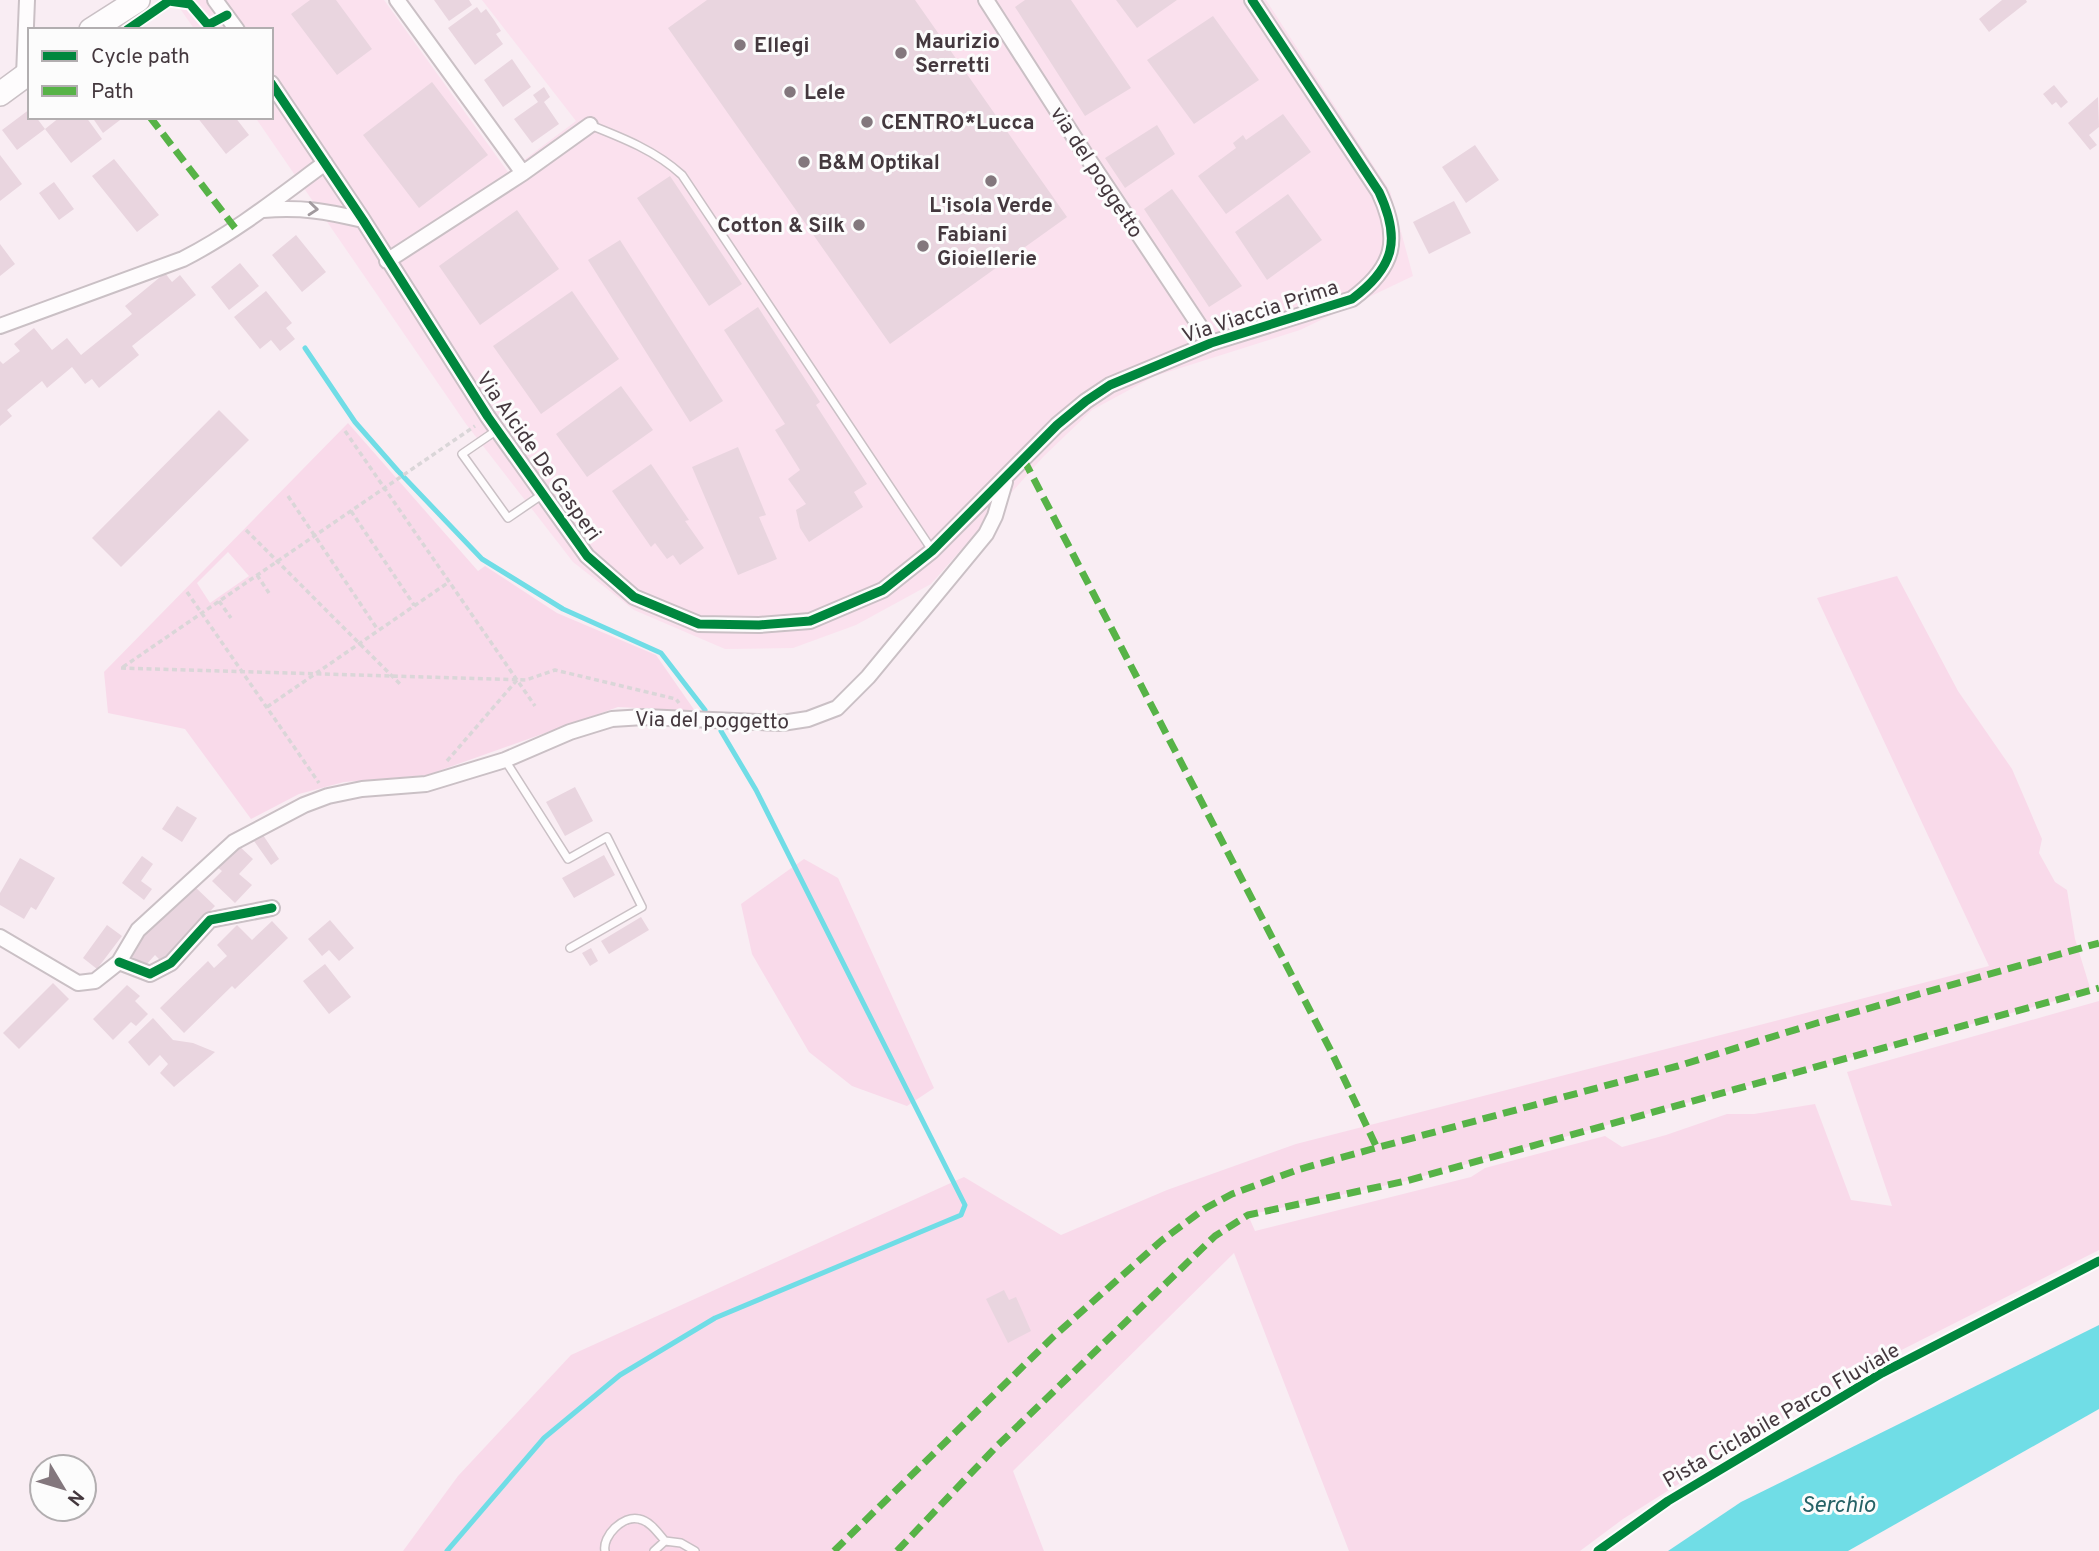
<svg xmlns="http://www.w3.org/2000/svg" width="2099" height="1551" font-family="Overpass,sans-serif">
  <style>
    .built { fill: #fbe1ee }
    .green { fill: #f9daea; fill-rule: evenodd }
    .water { fill: #70dde6 }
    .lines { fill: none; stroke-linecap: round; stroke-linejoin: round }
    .stream { stroke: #70dde6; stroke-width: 5 }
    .building { fill: #e9d5df }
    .lane-casing { stroke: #cac0c5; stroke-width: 10 }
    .street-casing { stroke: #cac0c5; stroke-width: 18 }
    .primary-casing { stroke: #cac0c5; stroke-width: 26 }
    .path { stroke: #dad6d8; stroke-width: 3.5; stroke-dasharray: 5 3.5; stroke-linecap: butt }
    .lane { stroke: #fefcfd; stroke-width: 7 }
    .street { stroke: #fefcfd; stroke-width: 14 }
    .primary { stroke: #fefcfd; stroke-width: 23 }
    .quiet { stroke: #57b347; stroke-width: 7; stroke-dasharray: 14 7; stroke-linecap: butt }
    .cycleway-casing { stroke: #fcfcfc; stroke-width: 13 }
    .cycleway { stroke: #00873e; stroke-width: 9 }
    .oneway { stroke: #a19a9e }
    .poi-dot { fill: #83777d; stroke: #fcfcfc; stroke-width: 2.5 }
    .labels { text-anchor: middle; stroke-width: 6; stroke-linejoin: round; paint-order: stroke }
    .poi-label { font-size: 21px; font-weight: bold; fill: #44383e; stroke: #fcfcfc; text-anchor: start }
    .street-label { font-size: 21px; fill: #44383e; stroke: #fcfcfc }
    .water-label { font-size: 23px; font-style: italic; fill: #256266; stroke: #fcfcfc }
  </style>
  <rect width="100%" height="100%" fill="#f9edf3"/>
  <path class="built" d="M174,0H384L508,172L576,121L482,0H1266L1390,191L1413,276L1300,330L1155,376L1092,410L1043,457L931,584L856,625L793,648L725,649L634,610L573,562L466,424L255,117H271V30H195Z"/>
  <path class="green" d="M348,423L478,571L485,566L557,613L656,655L695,711L618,707L427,775L344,782L299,794L251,819L185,729L108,713L104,672ZM228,552L249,576L210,603L197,583Z
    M1897,576L1958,691L2012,769L2042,839L2039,853L2055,882L2067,890L2075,939L2091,991L1406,1181L1248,1215L1255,1231L1471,1177L1485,1168L1605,1136L1622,1147L1666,1135L1727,1114H1754L1815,1104L1851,1200L1892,1206L1847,1072L2099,1001V1250L1852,1375L1623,1519L1580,1551H1349L1234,1253L1013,1471L1044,1551H403L458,1476L571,1355L964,1177L1061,1235L1167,1190L1296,1144L1989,966L1817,598Z
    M804,859L838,878L934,1088L907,1106L852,1086L809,1052L752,954L741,904Z"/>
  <path class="water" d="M2099,1325V1409L1848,1551H1668L1741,1502Z"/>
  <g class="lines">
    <path class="stream" d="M305,348L355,422L398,471L482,559L563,609L661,653L705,710
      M447,1551L544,1438L620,1375L715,1318L961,1215L965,1205L756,790L721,731"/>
  </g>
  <path class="building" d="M310,0H336L372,49L337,75L291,14Z
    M434,0H469L472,5L449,21Z
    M707,0H915L1067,217L890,344L668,28Z
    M1025,0H1071L1131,88L1085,116L1015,7Z
    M1116,0H1177L1137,28Z
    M2002,0H2026L2027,2L1989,32L1979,19Z
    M477,7L481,13L486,9L494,20L501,31L496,34L503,44L475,65L448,28Z
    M1213,16L1259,80L1194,124L1147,60Z
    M512,59L531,87L503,107L484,80Z
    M432,82L488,155L419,208L363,135Z
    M2054,85L2068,102L2061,108L2056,102L2052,105L2043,94Z
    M544,87L550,97L544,102L559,124L532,143L514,119L538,102L533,95Z
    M2098,97L2099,127L2089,135L2097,145L2090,150L2068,123Z
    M30,109V117H36L45,129L17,150L2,130Z
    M1283,114L1311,152L1226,214L1198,176L1236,148L1233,143L1243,135L1246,140Z
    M60,117H86L102,139L71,163L45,129Z
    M92,117H124L103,133Z
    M197,117H235L249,135L226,154Z
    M1157,125L1175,154L1125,188L1105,158Z
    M1475,145L1499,180L1466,203L1442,167Z
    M0,155L22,184L0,201Z
    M114,159L159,215L137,232L92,176Z
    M670,176L742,284L709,306L637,198Z
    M54,182L74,209L59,220L39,193Z
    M1172,189L1242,286L1209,307L1144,209Z
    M1288,194L1322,240L1267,280L1235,232Z
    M1454,201L1471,233L1429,254L1413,222Z
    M517,210L559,269L480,325L439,266Z
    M296,235L326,272L302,292L272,255Z
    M620,240L723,401L690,422L588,260Z
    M0,244L15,264L0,276Z
    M240,263L259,286L229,310L211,287Z
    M165,273L172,282L180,275L196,295L132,346L139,355L99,388L92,379L85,384L72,367L47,388L42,381L7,410L12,416L0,426V361L3,364L20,351L14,344L34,328L52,350L67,338L81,355L132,314L125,306Z
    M266,291L292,323L286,328L295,339L280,351L271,340L260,349L234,317Z
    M572,291L619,359L541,414L493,346Z
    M758,307L820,402L816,405L867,484L854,492L863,507L809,542L800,528L796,510L806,504L788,479L800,470L775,430L785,424L724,330Z
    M621,386L653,430L587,477L556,434Z
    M219,410L249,440L121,567L92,538Z
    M738,447L766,515L759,517L777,559L738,575L692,467Z
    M651,464L689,520L685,521L704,548L680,565L673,555L667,559L655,543L651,547L612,491Z
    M575,787L593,821L565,836L546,802Z
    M177,806L197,818L182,842L162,829Z
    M263,835L279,859L271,865L254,841Z
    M238,845L253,859L239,874L252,885L235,903L212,881L222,871L217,867Z
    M604,855L615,875L574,898L562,878Z
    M142,856L153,864L141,881L152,889L144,900L122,883Z
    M20,858L55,878L36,910L31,907L24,919L0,905V893Z
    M193,885L215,906L162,962L155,955L144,967L128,953Z
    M641,917L649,930L609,954L601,941Z
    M330,920L354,948L339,961L329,950L322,956L308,939Z
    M272,921L288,938L235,989L232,986L184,1033L160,1008L208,961L214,968L227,956L217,945L237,925L252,940Z
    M107,925L122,936L97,969L83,958Z
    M591,948L598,961L590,966L582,953Z
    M325,964L351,997L329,1014L303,981Z
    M53,983L69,999L19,1049L3,1033Z
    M127,985L140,996L135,1001L148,1014L136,1026L131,1022L113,1040L93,1019Z
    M153,1018L173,1040L193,1043L215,1052L174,1087L160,1073L168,1064L160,1055L149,1066L128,1042Z
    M1004,1290L1009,1300L1016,1297L1031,1331L1008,1343L986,1299Z"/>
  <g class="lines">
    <defs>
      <path id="lane" d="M590,125C623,138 656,151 682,175L932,550
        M497,430L462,454L508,518L543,494
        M505,760L568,859L607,837L642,907L570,948
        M605,1551C602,1536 623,1515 639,1519C650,1521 658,1533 665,1541
        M654,1551L665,1541L681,1543L695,1551"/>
      <path id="street" d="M215,0L237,30
        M397,0L523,173
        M986,0L1085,154L1211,343
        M24,76L27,0
        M271,83L363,220L488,417L587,556L634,597L699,624L759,625L810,621L883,590L932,551L1057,425L1086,401L1110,385L1211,343L1352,299C1395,267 1401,239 1379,192L1252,0
        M263,210C302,207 325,211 363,220
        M387,261L523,173L590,125
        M0,326L183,259C234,233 279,197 325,163
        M0,937L78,983L95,981L119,962L138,930L234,842L304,805L328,796L362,789L426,784L505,760L570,732L612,719L644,717L782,723L808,719L837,708L868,677L986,534L995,516L1005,482
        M119,962L150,974L171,963L210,920L272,908"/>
      <path id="primary" d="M91,30L138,0
        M0,94L30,72"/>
    </defs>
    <use href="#lane" class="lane-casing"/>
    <use href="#street" class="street-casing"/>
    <use href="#primary" class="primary-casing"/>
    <path class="path" d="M345,431L535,706
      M288,496L378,630
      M351,511L414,605
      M246,530L400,684
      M257,575L269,593
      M187,592L319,783
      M219,601L231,618
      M123,667L475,426
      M121,668L526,680L555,670L676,699L679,703
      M267,707L449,582
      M447,761L517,680"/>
    <use href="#lane" class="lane"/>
    <use href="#street" class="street"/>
    <use href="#primary" class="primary"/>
    <path class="quiet" d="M150,117L235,228
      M1024,460L1331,1051L1377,1148
      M834,1551L1053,1337L1161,1241L1204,1209L1232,1194L1297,1170L1372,1149L1678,1066L1817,1023L2099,943
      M897,1551L996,1447L1215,1236L1248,1215L1406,1181L2099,988"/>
    <defs>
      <path id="cycleway" d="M127,30L169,1L190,4L208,25L227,15
        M271,83L363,220L488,417L587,556L634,597L699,624L759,625L810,621L883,590L932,551L1057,425L1086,401L1110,385L1211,343L1352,299C1395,267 1401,239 1379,192L1252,0
        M119,962L150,974L171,963L210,920L272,908
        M1598,1551L1668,1501L1882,1373L2099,1261"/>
    </defs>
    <use href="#cycleway" class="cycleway-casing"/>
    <use href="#cycleway" class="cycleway"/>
  </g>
  <defs><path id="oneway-chevron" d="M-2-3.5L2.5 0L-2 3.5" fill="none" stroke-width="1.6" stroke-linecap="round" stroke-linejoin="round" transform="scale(1.75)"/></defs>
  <use class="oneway" href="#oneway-chevron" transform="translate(313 209) rotate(5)"/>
  <g class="poi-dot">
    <circle cx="740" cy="45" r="7"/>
    <circle cx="901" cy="53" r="7"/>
    <circle cx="790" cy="92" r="7"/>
    <circle cx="867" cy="122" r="7"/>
    <circle cx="804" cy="162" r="7"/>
    <circle cx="991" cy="181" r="7"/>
    <circle cx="859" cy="225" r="7"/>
    <circle cx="923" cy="246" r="7"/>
  </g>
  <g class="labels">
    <g class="poi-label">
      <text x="915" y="48">Maurizio<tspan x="915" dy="24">Serretti</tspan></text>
      <text x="754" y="52">Ellegi</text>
      <text x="804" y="99">Lele</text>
      <text x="881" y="129">CENTRO*Lucca</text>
      <text x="818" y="169">B&amp;M Optikal</text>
      <text x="991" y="212" text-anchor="middle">L'isola Verde</text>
      <text x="845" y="232" text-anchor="end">Cotton &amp; Silk</text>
      <text x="937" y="241">Fabiani<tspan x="937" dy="24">Gioiellerie</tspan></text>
    </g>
    <g class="street-label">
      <text transform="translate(1097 172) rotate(57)" y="7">via del poggetto</text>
      <text transform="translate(1260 311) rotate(-18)" y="7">Via Viaccia Prima</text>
      <text transform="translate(539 456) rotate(55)" y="7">Via Alcide De Gasperi</text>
      <text transform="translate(712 720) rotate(1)" y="7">Via del poggetto</text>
      <text transform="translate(1781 1415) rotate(-30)" y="7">Pista Ciclabile Parco Fluviale</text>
    </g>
    <g class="water-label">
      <text x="1838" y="1512">Serchio</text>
    </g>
  </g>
  <rect x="28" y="28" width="245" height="91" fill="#fcfcfc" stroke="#b2aeb0" stroke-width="2"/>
  <rect x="42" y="51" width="35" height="10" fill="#00873e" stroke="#b2aeb0" stroke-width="2"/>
  <text x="91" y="63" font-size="21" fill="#44383e">Cycle path</text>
  <rect x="42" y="86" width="35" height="10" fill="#57b347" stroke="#b2aeb0" stroke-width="2"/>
  <text x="91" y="98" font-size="21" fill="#44383e">Path</text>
  <g transform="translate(63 1488) rotate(128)"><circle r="33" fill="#fcfcfc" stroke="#b2aeb0" stroke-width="2"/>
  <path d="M0-5L12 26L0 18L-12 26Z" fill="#83777d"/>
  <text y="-10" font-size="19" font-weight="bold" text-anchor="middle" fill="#44383e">N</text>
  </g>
</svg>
